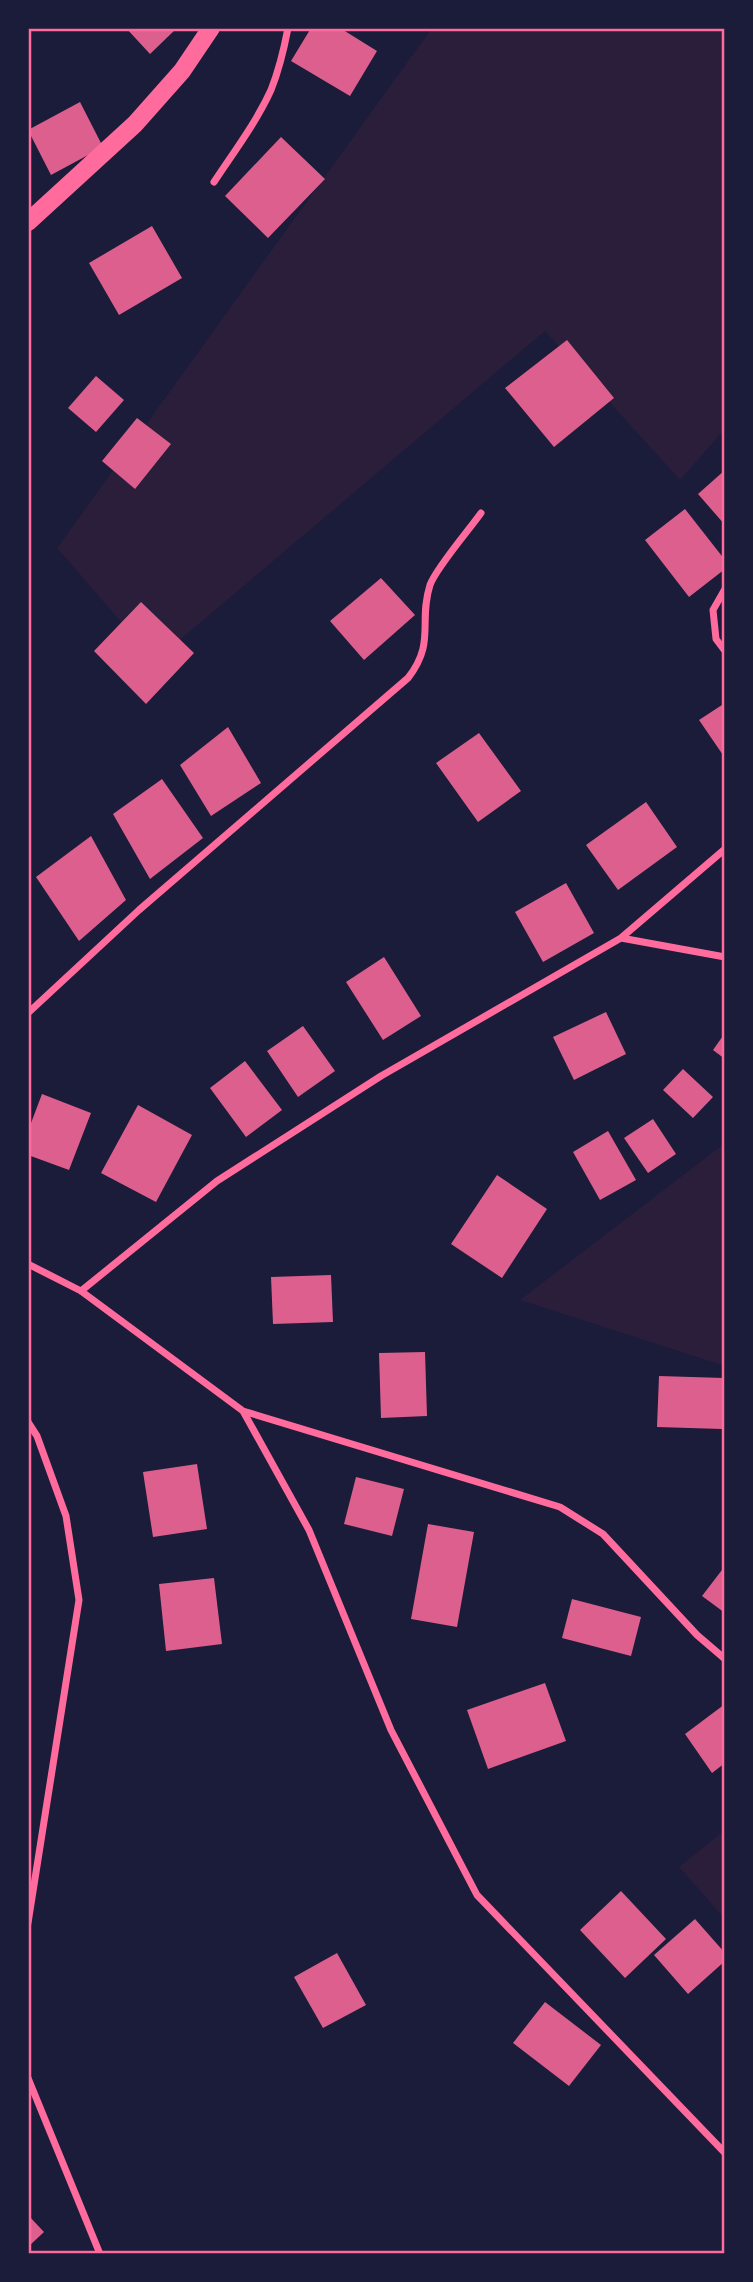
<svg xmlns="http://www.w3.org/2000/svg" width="753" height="2282" font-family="Karla,sans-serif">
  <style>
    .green { fill: #2a1e3b }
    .building { fill: #dd5f8e }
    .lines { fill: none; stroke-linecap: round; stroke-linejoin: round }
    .minor { stroke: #ff6b9d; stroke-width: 7 }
    .primary { stroke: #ff6b9d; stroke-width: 18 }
    .neatline { fill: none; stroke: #ff6b9d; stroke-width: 2.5 }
  </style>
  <rect width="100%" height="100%" fill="#1b1b3a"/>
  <path class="green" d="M432,28H725V429L680,480L545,331L155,661L57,548Z
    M725,1143V1366L520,1300Z
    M725,1830V1919L679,1867Z"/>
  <path class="building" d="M126,28H177L150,54Z
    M311,28H340L377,51L350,96L291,61Z
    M80,102L103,147L51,175L28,130Z
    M281,137L325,179L268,238L225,196Z
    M152,226L182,278L119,315L89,263Z
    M567,340L614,398L554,447L505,388Z
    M96,376L124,400L96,432L68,408Z
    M137,418L171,444L135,489L102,461Z
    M725,470V525L698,494Z
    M685,509L725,560V569L689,597L645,540Z
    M381,578L415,615L364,660L330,621Z
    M141,602L194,653L146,704L94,651Z
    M725,703V758L699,720Z
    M228,727L261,783L211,816L180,765Z
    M479,733L521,791L478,822L436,763Z
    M162,779L203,838L150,879L113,814Z
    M646,802L677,847L618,890L586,845Z
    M91,836L126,900L79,941L36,877Z
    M566,883L594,933L543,962L515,912Z
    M384,957L421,1016L383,1040L346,982Z
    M606,1012L626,1054L574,1080L553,1037Z
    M303,1026L335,1071L298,1097L267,1051Z
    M725,1033V1059L713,1050Z
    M245,1061L282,1110L246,1137L210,1088Z
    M683,1069L713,1097L693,1118L663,1090Z
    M42,1094L91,1113L69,1170L28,1155V1131Z
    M138,1105L192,1135L156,1202L101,1173Z
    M653,1119L676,1154L648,1173L624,1138Z
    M608,1131L636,1180L600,1200L573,1152Z
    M497,1175L547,1209L502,1278L451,1244Z
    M331,1275L333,1322L273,1324L271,1277Z
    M425,1352L427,1416L381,1418L379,1353Z
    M659,1376L724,1378L722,1429L657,1427Z
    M197,1464L207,1529L153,1537L143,1472Z
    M356,1477L404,1489L392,1536L344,1524Z
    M428,1524L474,1532L457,1627L411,1619Z
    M725,1566V1613L702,1596Z
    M214,1578L222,1644L166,1651L159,1584Z
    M572,1599L641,1617L631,1656L562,1638Z
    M545,1683L566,1741L488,1769L467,1710Z
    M725,1704V1763L712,1773L685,1734Z
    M621,1891L666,1939L625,1978L580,1930Z
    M695,1919L725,1953V1961L688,1994L654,1955Z
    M337,1953L366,2005L323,2028L294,1977Z
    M545,2002L601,2045L569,2086L513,2043Z
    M28,2215L44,2232L28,2247Z"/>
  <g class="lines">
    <path class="minor" d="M214,182C233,153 256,123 271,90C279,70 284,49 288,28
      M725,589L713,610L716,639L725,651
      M621,938L725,957
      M28,1013L139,910L408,678C436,642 418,623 430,585C436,568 469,530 481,513
      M28,1264L81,1291L243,1411L309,1530L391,1730L477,1895L725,2153
      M81,1291L217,1181L381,1076L621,938L725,849
      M243,1411L560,1507L603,1534L697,1635L725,1659
      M28,1422L37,1436L66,1516L79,1600L28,1923
      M28,2078L100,2254"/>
    <path class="primary" d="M28,222L135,124L182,71L211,28"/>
  </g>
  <rect width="753" height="2282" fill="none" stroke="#1b1b3a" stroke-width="60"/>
  <rect x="30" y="30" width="693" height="2222" class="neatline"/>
</svg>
